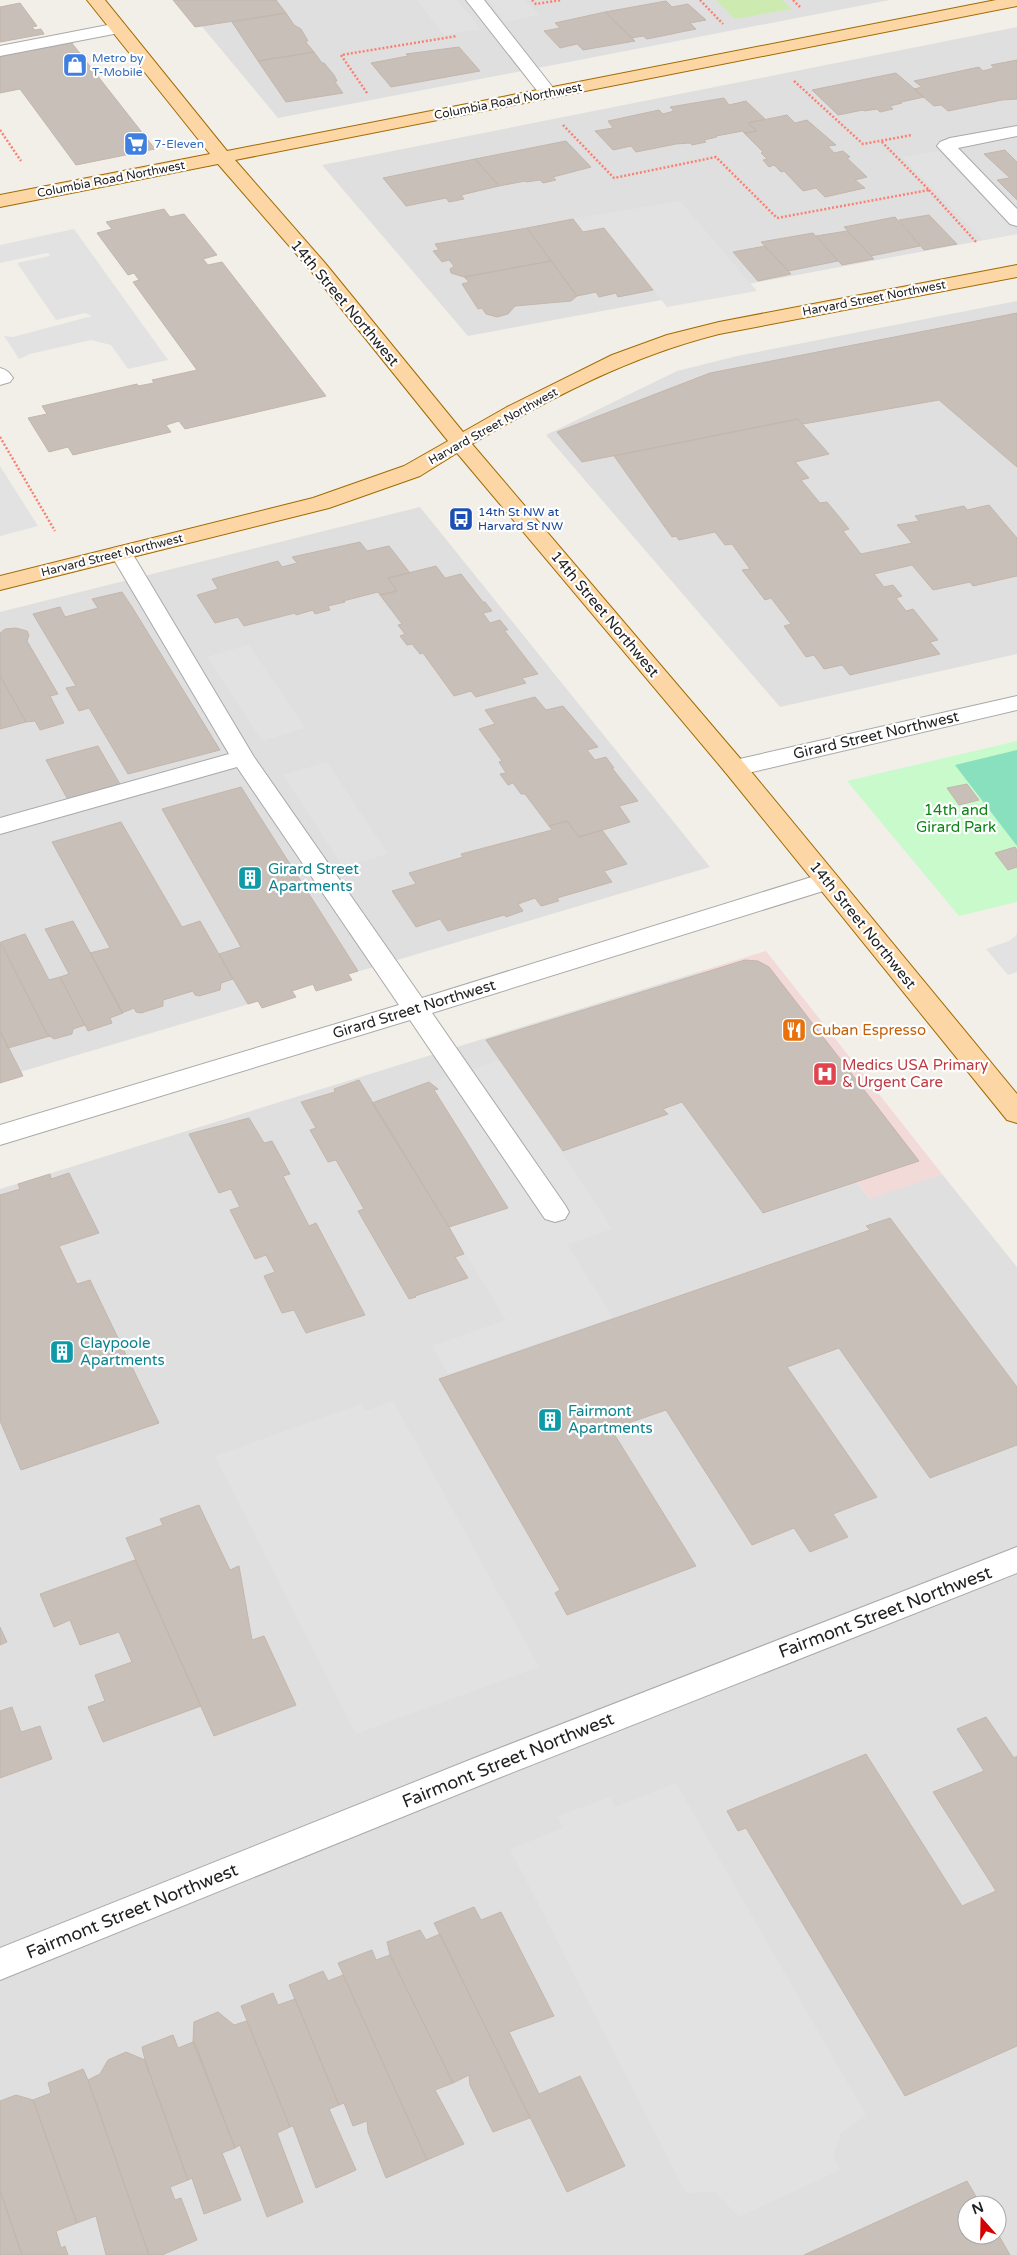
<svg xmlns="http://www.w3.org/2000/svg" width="1017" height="2255" font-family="'Varela Round',sans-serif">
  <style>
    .residential { fill: #e0dfdf; fill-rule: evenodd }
    .commercial { fill: #f2dad9 }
    .grass { fill: #cdebb0 }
    .park { fill: #c8facc }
    .pitch { fill: #88e0be }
    .parking { fill: #e2e2e2 }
    .building { fill: #c7bfb8; stroke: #c4b6ab }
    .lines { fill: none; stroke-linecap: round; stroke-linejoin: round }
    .minor-casing { stroke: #a9a9a9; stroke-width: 2 }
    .major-casing { stroke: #a06b00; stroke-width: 2 }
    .path { stroke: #fa8072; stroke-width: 2.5; stroke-dasharray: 2 2; stroke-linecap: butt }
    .minor { fill: #fff; fill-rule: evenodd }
    .major { fill: #fcd6a4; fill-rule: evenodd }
    .labels { text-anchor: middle; stroke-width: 4.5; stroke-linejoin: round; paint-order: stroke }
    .far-shop-label { font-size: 12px; fill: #366cbe; stroke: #fff; text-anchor: start }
    .far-street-label { font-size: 12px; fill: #222; stroke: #fff }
    .far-transit-label { font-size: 12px; fill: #164399; stroke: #fff; text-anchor: start }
    .street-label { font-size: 15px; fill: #222; stroke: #fff }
    .park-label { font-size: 15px; fill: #0c8416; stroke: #fff }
    .culture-label { font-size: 15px; fill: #0d838f; stroke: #fff; text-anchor: start }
    .food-label { font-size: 15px; fill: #c56008; stroke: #fff; text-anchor: start }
    .health-label { font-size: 15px; fill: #be3a42; stroke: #fff; text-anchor: start }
    .near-street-label { font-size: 18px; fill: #222; stroke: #fff }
  </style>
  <rect width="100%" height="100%" fill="#f2efe9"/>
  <path class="residential" d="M180,0H890L278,118Z
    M1017,27V234L468,336L322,165Z
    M1017,301V654L780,707L546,435L677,371L737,356Z
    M420,507L710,867L0,1078V612Z
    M698,972L869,1198L942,1174L1017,1267V2255H0V1189ZM967,2205H997V2235H967Z"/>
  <path class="commercial" d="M766,951L942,1174L870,1199L698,972Z"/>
  <path class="grass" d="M716,0H782L792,9L735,19Z"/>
  <path class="park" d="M1017,741V902L959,916L847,781Z"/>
  <path class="pitch" d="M1017,750V846L955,765Z"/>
  <path class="parking" d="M417,0H457L482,31L475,30L444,35Z
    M488,0H525L539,15L505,22Z
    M938,151L1017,231V234L983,240L902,157Z
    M680,201L757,291L667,307L604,228L583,232L573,219Z
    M74,229L168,360L128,369L111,345L91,340L30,354L19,359L4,336L13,337L92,316L85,313L56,320L17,263L49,256L50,254L47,253L0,263V245Z
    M0,466L38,526L0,536Z
    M249,645L305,728L262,741L207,657Z
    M327,762L388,854L343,867L283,775Z
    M1017,932V972L1008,975L986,949L1009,941L1016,936Z
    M501,1060L612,1229L567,1245L613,1317L448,1374L432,1346L506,1320L449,1227L508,1207L429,1082Z
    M393,1401L539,1667L356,1734L215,1456L361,1404L365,1411Z
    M676,1783L866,2115L841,2133L833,2156L840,2170L739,2217L715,2192L686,2193L510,1849L563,1828L558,1816L610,1797L615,1807Z"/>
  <path class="building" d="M173,0H276L286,13L195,27Z
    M666,1L672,7L688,4L706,20L690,23L696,29L647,39L643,36L631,38L605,12Z
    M20,3L37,26L32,27L35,30L41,29L44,34L0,42V7Z
    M605,12L635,41L583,50L577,44L560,48L544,31L560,28L555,23Z
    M286,13L294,25L301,29L308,41H305L314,52L258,61L232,22Z
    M71,42L155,149L76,165L20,89L0,93V56Z
    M459,47L480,71L391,87L371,63L408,56L406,54Z
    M314,52L322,63H324L334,75L337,81L335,82L343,93L286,102L258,61Z
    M1017,60V99L1002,100L948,111L941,105L934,106L914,89L922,87L914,81L979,67L983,71L994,68L991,65Z
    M896,73L924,97L901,102L902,103L890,106L893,109L880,112L877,109L864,111L863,110L838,115L812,90Z
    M724,98L729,105L746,101L765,119L748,123L757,131L744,133L743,131L716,136L717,137L704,140L706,142L692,145L690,143L676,144L636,152L631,146L613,150L595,131L613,128L608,121L659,110L663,114L674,111L670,107Z
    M787,115L795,123L807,120L836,145L828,146L834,153L843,151L850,157L847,158L867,177L855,180L865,188L825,197L816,188L803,191L784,171L781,172L774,165L769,167L763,160L767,159L761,153L763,152L744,133L757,131L748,123Z
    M566,141L591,167L553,177L556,180L543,183L540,180L526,182L525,181L499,186L475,159Z
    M1005,150L1017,162V200L997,180L1010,178L984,154Z
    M475,159L499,186L461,195L464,199L449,202L446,198L406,206L383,178Z
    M164,209L170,217L184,214L217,255L203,259L208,265L222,262L326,396L185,429L179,421L166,425L171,432L73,455L68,447L49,452L28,418L47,414L42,406L137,384L138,386L154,383L152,380L197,370L133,282L139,280L134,273L128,275L97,233L112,229L106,222Z
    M929,215L957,244L924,250L899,220Z
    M895,217L920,246L871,256L844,227Z
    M573,219L583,232L604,228L653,290L618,297L616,293L599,297L596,292L577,296L527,228Z
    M527,228L551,261L464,277L451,273L450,269L454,266L449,260L442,262L433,251L439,250L435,244Z
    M847,231L871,256L874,259L842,265L816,236Z
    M813,233L838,261L788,271L761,242Z
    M765,246L788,271L791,274L758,281L733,252Z
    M551,261L577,296L571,301L515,306L508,314L497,317L486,314L482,308L478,309L462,284L469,282L464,277Z
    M1017,313V467L939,400L803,424L798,419L582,462L557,432L710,373Z
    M798,419L829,454L795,462L809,478L801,480L820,503L827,502L841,519L849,529L843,531L861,554L912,543L897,525L919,521L915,516L964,506L967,510L989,505L1017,538V576L973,586L970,582L933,590L912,565L874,574L884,587L893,585L902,596L896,598L906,611L913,609L938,640L930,642L940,654L850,675L842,665L824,669L814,655L806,657L784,626L791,624L771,598L765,600L742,570L750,569L732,544L725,545L715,532L679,540L676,536L672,537L614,456Z
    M360,542L367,551L389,546L410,573L388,578L397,591L380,595L378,592L343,601L345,602L328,606L330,610L315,614L313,610L296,615L295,613L244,626L238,617L215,623L197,595L218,589L212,579L278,561L282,567L297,563L292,557Z
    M436,566L445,578L461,574L483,602H485L492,611L483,613L490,623L500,620L508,630H504L538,674L522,678L526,683L476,697L471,691L454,696L423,653L420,654L412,644L407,645L400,636L405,634L398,625L402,624L380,595L397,591L388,578Z
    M122,592L132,607L220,750L128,774L89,708L79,711L66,688L76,686L33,614L60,607L65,617L98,608L92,599Z
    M16,628L27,631L29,635L27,641L58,694L50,696L64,723L40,730L35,721L26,722L0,676V633L5,629Z
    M0,676L26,722L0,729Z
    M535,697L546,710L563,706L598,747L587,750L595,760L606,757L614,768H612L638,801L619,806L630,822L579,837L567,821L549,826L525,794H521L513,783L508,785L500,774L506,773L499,762L502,761L479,729L495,724L485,710Z
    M98,746L121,786L68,800L46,760Z
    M967,784L979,800L959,805L947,788Z
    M241,787L358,971L348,974L352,980L316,991L313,984L292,991L296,997L262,1008L258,1001L248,1004L233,979L219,954L241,947L162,809Z
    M567,821L579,837L602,830L627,864L604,871L612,882L557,898L559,901L541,906L535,898L518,904L523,911L506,917L504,915L448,931L440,919L416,927L392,891L416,884L409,873L463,857L461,854L552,830L549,826Z
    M121,822L182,927L200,921L233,979L221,983L220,990L199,996L195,995L193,991L163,1000V1006L141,1013L136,1012L134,1008L122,1013L90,953L110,948L52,842Z
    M1015,847L1017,850V867L1008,870L995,853Z
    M73,921L123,1013L110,1018L112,1023L88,1031L60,977L69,974L45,929Z
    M25,934L49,980L60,977L85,1025L73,1029L72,1034L54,1039L47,1034L1,942Z
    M0,942L47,1034L50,1036L8,1048L0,1031Z
    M745,960L758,961L769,967L919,1161L763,1213L682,1102L663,1109L668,1114L563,1151L486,1040Z
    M0,1031L23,1076L0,1083Z
    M359,1080L449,1227L464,1254L455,1257L468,1278L415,1296L416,1297L409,1299L358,1211L364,1209L336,1160L328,1162L310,1130L316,1128L301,1102L335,1092L334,1089Z
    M429,1082L438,1089L434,1090L508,1208L449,1227L372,1103Z
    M249,1118L264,1143L272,1141L290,1174L283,1176L309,1226L316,1223L365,1315L306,1333L294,1310L282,1313L264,1276L275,1272L266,1255L255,1259L230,1210L240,1207L231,1189L219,1193L189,1134Z
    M69,1173L99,1233L59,1246L77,1284L90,1280L159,1423L21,1470L0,1421V1195L20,1189L18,1184L50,1174L51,1179Z
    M890,1218L1017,1387V1445L930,1478L839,1348L787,1367L877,1497L833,1514L848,1537L810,1552L794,1528L752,1545L666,1410L611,1429L696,1566L567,1615L555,1593L560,1590L439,1379L870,1230L866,1226Z
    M199,1505L230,1570L239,1566L252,1640L264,1636L296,1705L214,1736L126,1538L163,1525L160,1519Z
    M135,1560L201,1706L103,1742L88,1707L105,1701L95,1675L132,1662L119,1632L80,1645L70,1620L54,1627L40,1594Z
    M0,1627L7,1642L0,1645Z
    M12,1707L21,1732L40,1726L52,1759L0,1778V1711Z
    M986,1717L1014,1758L1017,1756V2046L905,2096L746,1828L738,1831L727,1811L866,1754L962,1906L996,1891L933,1792L984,1771L957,1729Z
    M474,1907L481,1920L501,1912L554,2016L509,2032L539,2094L580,2076L625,2166L567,2192L434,1923Z
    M420,1930L426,1940L440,1934L530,2118L493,2132L470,2085L469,2075L453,2083L390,1955L387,1942Z
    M372,1950L376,1960L390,1955L453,2083L435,2090L464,2144L427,2160L338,1963Z
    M323,1971L328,1981L343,1975L427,2160L386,2178L368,2132L367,2121L353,2126L344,2103L339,2105L289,1985Z
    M273,1993L278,2005L295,1999L339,2105L329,2109L356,2170L316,2188L293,2126L290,2127L241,2006Z
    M218,2012L234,2025L247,2021L290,2127L277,2133L303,2202L267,2217L240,2145L235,2148L193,2042L194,2022Z
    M173,2035L178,2048L193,2042L195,2043L235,2148L222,2153L241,2200L204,2214L192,2178L188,2180L146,2064L142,2047Z
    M126,2052L145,2060L188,2180L170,2187L175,2200L181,2198L197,2240L162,2255H149L88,2080L100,2074L108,2060Z
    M83,2069L88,2080L149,2255H106L96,2216L77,2223L33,2100L51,2093L48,2083Z
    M16,2095L33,2100L77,2223L56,2231L61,2248L65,2246L68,2255H22L0,2190V2101Z
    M967,2181L981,2205H967V2235H997V2232L1010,2255H804Z
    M0,2190L22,2255H0Z"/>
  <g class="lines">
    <defs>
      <path id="minor" d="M466,0H484L554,89L557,93L554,97H542Z
        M118,23L124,24L127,28L124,32L0,56V46Z
        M1017,126V136L958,148L1017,209V226L1010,224L937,146L940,142L950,138Z
        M0,368C7,370 9,372 13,378L10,382L0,385Z
        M121,546L129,548L132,553L254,757L422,998L818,875L827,873L836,875L840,881L836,887L432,1013L565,1205L569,1212L565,1219L555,1222L545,1219L410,1020L0,1145V1125L399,1005L237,767L0,834V818L229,754L110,553L113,548Z
        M1017,696V710L735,776L726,773L723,768L726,763L735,760Z
        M1017,1547V1573L501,1777L0,1980V1948L477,1757Z"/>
      <path id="major" d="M87,0H105L227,151L996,0H1017V6L235,160L325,263L463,432L507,407L612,355L667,335L719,322L1017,265V277L719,334C631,356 550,398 472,444L744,763L1017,1094V1123L1007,1120L726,773L457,453L420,476L329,508L0,590V576L313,498L404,466L448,441L311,271L218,164L0,207V195L210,154Z"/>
    </defs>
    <use href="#minor" class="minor-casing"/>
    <use href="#major" class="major-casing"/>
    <path class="path" d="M532,0L536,4L561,0
      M700,0L723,24
      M793,0L800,7
      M794,81L863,144L912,135
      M367,93L341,55L457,36
      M563,125L614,178L716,157L777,218L929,190L881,141
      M0,130L21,161
      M929,190L976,242
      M0,437L55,531"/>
    <use href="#minor" class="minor"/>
    <use href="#major" class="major"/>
  </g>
  <defs>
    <symbol id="shop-square" viewBox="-11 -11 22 22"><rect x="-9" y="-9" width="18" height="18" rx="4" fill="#3f7fe0" stroke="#fff"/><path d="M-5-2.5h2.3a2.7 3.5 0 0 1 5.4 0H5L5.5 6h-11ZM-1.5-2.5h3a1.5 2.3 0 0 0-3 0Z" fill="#fff"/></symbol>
    <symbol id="supermarket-square" viewBox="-11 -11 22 22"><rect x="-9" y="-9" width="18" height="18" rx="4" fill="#3f7fe0" stroke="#fff"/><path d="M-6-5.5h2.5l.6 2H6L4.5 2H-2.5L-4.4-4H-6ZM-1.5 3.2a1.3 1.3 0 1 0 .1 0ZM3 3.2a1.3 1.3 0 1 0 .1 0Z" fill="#fff"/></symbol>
    <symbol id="bus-square" viewBox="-11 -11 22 22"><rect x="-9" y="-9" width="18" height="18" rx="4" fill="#1a4fb4" stroke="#fff"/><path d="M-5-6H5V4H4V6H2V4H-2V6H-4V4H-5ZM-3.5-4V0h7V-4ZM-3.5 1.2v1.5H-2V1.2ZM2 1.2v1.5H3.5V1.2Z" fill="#fff"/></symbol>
    <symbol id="building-square" viewBox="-11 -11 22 22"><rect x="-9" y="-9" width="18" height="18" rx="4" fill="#0f9aa8" stroke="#fff"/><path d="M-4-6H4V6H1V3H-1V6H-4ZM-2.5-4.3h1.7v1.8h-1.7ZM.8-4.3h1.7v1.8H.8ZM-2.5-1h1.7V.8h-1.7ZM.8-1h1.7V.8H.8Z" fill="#fff"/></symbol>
    <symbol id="restaurant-square" viewBox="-11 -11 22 22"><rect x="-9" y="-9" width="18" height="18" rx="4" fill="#e8710a" stroke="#fff"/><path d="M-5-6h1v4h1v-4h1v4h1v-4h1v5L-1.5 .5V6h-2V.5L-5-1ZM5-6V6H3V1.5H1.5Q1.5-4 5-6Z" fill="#fff"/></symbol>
    <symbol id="hospital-square" viewBox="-11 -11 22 22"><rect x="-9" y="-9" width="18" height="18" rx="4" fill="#e0444e" stroke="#fff"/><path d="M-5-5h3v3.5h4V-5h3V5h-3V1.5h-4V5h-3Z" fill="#fff"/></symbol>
  </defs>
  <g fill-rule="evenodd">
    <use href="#shop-square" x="61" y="51" width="28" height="28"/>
    <use href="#supermarket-square" x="122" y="130" width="28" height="28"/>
    <use href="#bus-square" x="447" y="505" width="28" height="28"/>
    <use href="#building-square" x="236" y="864" width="28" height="28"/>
    <use href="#restaurant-square" x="780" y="1016" width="28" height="28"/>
    <use href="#hospital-square" x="811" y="1060" width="28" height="28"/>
    <use href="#building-square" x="48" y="1338" width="28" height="28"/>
    <use href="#building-square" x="536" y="1406" width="28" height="28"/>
  </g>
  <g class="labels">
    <g class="far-shop-label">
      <text x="92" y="62">Metro by<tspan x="92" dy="14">T-Mobile</tspan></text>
      <text x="154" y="148">7-Eleven</text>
    </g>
    <g class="far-street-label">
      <text transform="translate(508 101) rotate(-11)" y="4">Columbia Road Northwest</text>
      <text transform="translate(111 179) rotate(-11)" y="4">Columbia Road Northwest</text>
      <text transform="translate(874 298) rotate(-11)" y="4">Harvard Street Northwest</text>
      <text transform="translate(493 426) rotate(-29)" y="4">Harvard Street Northwest</text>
      <text transform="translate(112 555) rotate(-14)" y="4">Harvard Street Northwest</text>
    </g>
    <g class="far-transit-label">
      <text x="478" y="516">14th St NW at<tspan x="478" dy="14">Harvard St NW</tspan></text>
    </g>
    <g class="street-label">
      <text transform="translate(345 303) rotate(50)" y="5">14th Street Northwest</text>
      <text transform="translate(605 614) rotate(50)" y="5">14th Street Northwest</text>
      <text transform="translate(876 735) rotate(-13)" y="5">Girard Street Northwest</text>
      <text transform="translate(863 925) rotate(51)" y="5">14th Street Northwest</text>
      <text transform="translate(414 1009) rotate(-17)" y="5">Girard Street Northwest</text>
    </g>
    <g class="park-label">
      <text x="956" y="815">14th and<tspan x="956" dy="17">Girard Park</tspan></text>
    </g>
    <g class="culture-label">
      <text x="268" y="874">Girard Street<tspan x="268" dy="17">Apartments</tspan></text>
      <text x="80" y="1348">Claypoole<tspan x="80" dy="17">Apartments</tspan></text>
      <text x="568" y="1416">Fairmont<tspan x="568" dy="17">Apartments</tspan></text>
    </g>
    <g class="food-label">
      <text x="812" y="1035">Cuban Espresso</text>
    </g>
    <g class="health-label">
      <text x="842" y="1070">Medics USA Primary<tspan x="842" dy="17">&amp; Urgent Care</tspan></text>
    </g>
    <g class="near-street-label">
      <text transform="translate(885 1612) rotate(-21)" y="6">Fairmont Street Northwest</text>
      <text transform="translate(508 1760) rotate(-22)" y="6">Fairmont Street Northwest</text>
      <text transform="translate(132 1911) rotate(-22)" y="6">Fairmont Street Northwest</text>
    </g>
  </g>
  <g transform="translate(982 2220) rotate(340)"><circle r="24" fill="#ffffff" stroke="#a7a7a7"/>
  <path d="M0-4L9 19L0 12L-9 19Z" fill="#d40000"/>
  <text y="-8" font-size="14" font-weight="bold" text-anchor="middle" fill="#222222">N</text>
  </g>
</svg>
